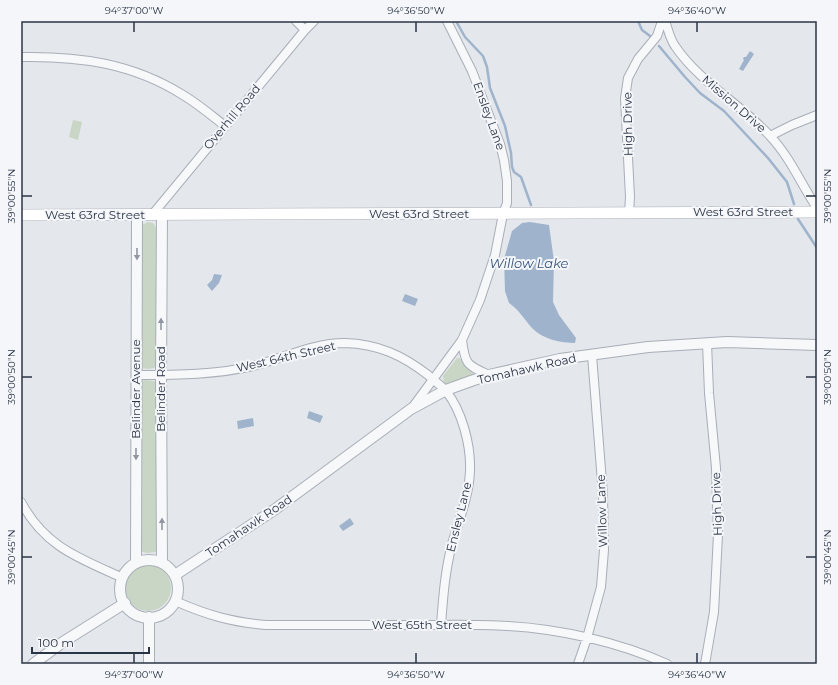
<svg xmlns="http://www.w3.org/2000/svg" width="838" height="685" font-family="Montserrat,sans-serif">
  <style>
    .green { fill: #c9d6c5 }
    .water { fill: #9fb4cc }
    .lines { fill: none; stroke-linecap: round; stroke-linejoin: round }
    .stream { stroke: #9fb4cc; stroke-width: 2.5 }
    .minor-casing { stroke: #a9aeb7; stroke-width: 10 }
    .tertiary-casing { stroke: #a9aeb7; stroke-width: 12 }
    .secondary-casing { stroke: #a9aeb7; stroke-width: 12 }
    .minor { stroke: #f7f8fa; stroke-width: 8 }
    .tertiary { stroke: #f7f8fa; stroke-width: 10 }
    .secondary { stroke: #fff; stroke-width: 11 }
    .oneway { fill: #9196a0 }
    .ticks { fill: none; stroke: #2b3445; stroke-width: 1.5 }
    .labels { text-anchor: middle; stroke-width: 4; stroke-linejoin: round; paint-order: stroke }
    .street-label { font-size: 12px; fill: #2b3445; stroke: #f4f6f9 }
    .water-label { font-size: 13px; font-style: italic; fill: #34527a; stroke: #f4f6f9 }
    .neatline { fill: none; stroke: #2b3445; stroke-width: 1.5 }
    .ticks-label { font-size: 10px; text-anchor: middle; fill: #2b3445 }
  </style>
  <rect width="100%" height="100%" fill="#e4e7ec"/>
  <path class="green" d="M73,120L82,122L78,140L69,137Z
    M148,222L153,223L157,229V367L149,369L140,368V226Z
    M457,358L462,359L473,373V375L448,385L444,383L443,376Z
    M146,380L154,381L157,383V548L156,552L147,553L140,551L141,381Z
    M125 588a23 23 0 1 1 46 0a23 23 0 1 1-46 0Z"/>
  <path class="water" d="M750,51L754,54L743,71L739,69L744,60L743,59L744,57H746Z
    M530,222L549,225L554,261L553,302L559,315L576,338L575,343C561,343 542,339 532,328C524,319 519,310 509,303L505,291L504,259L512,231L522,223Z
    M214,274L222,275L219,283L212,291L207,285L212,280Z
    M405,294L418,299L415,306L402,301Z
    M309,411L323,416L320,423L307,418Z
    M253,418L254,426L238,429L237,421Z
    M350,518L354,524L343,531L339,526Z"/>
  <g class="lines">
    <path class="stream" d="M456,21L465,37L483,56L487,67L490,88L505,126L511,153L512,167L514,172L521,177L531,205
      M638,21L642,30L650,36
      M659,46L685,77L700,93L724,111L768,158L787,182L794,204
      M798,219L817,248"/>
    <defs>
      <path id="minor" d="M296,21L305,30
        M665,21C668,29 670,39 675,46C700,83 741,104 770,136C790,157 801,184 817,208
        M21,57C79,56 132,63 183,95C198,104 211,115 225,126
        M770,136L792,125L817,115
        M629,213L630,197L625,98L628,78L638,59L657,36L662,21
        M152,215L305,30L314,21
        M462,340C465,365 467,365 489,375
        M137,375C177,375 217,375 257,365C286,357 314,343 345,343C378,344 402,355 428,375C433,380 441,385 446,391C462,411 471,445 470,471C469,496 459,520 452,544C445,571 443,598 441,625
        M412,408L462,340L480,300L495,255L503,214L507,203V181L504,160L500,144L472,71L447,21
        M21,502C45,547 79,558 123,578
        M175,601C207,615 231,622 266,625C314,625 363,625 411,625C443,625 476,624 508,626C560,629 619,642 667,664
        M578,664L587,638L601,587L604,550L603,495L592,355
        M705,664L714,612L718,535L716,468L709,393L707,343"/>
      <path id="tertiary" d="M162,215L161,375L162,563
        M120 589a29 29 0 1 1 58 0a29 29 0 1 1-58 0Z
        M136,563L137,215
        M175,575L274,510L411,409L446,390L471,381L489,375L560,359L648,347L727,342L817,345
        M33,664L63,642L125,603
        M149,664V617"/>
      <path id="secondary" d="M21,215L817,212"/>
    </defs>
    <use href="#minor" class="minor-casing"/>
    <use href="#tertiary" class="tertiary-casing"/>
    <use href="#secondary" class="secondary-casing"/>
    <use href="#minor" class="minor"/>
    <use href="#tertiary" class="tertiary"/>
    <use href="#secondary" class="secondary"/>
  </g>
  <defs><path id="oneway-solid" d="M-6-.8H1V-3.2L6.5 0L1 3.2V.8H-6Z"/></defs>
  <g class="oneway">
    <use href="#oneway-solid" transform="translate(137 254) rotate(90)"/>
    <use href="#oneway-solid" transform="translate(161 324) rotate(-90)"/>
    <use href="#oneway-solid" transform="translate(136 454) rotate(90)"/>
    <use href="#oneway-solid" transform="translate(162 524) rotate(-90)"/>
  </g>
  <path class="ticks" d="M134,22V32M416,22V32M697,22V32M22,196H32M806,196H816M22,377H32M806,377H816M22,557H32M806,557H816M134,653V663M416,653V663M697,653V663"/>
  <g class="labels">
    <g class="street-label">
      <text transform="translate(734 104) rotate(41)" y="4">Mission Drive</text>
      <text transform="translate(489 116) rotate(70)" y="4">Ensley Lane</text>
      <text transform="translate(232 117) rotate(-50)" y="4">Overhill Road</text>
      <text transform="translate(628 124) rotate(-91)" y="4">High Drive</text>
      <text x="743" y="216">West 63rd Street</text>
      <text x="419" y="218">West 63rd Street</text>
      <text x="95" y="219">West 63rd Street</text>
      <text transform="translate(286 357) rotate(-13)" y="4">West 64th Street</text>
      <text transform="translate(527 369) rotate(-13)" y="4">Tomahawk Road</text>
      <text transform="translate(136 389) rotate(-90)" y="4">Belinder Avenue</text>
      <text transform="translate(161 389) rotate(-90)" y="4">Belinder Road</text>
      <text transform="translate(717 504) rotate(-92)" y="4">High Drive</text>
      <text transform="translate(602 511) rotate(-92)" y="4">Willow Lane</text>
      <text transform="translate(459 517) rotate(-76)" y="4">Ensley Lane</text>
      <text transform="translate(249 526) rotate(-34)" y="4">Tomahawk Road</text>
      <text x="422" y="629">West 65th Street</text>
    </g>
    <g class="water-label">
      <text x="529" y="268">Willow Lake</text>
    </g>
  </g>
  <rect width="838" height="685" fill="none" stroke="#f4f6f9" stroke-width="44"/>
  <path d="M32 647v6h117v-6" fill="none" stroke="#2b3445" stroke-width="2"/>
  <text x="38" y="647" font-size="12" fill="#2b3445" stroke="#f4f6f9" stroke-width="3" paint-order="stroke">100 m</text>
  <rect x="22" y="22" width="794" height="641" class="neatline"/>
  <g class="ticks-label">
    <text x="134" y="14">94°37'00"W</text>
    <text x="416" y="14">94°36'50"W</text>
    <text x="697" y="14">94°36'40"W</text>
    <text transform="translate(11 196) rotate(-90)" y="4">39°00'55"N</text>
    <text transform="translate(827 196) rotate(-90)" y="4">39°00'55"N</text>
    <text transform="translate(11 377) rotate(-90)" y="4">39°00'50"N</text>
    <text transform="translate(827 377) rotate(-90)" y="4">39°00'50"N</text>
    <text transform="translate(11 557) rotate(-90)" y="4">39°00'45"N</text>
    <text transform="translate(827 557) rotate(-90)" y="4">39°00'45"N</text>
    <text x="134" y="678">94°37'00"W</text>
    <text x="416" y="678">94°36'50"W</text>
    <text x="697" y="678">94°36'40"W</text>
  </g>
</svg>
